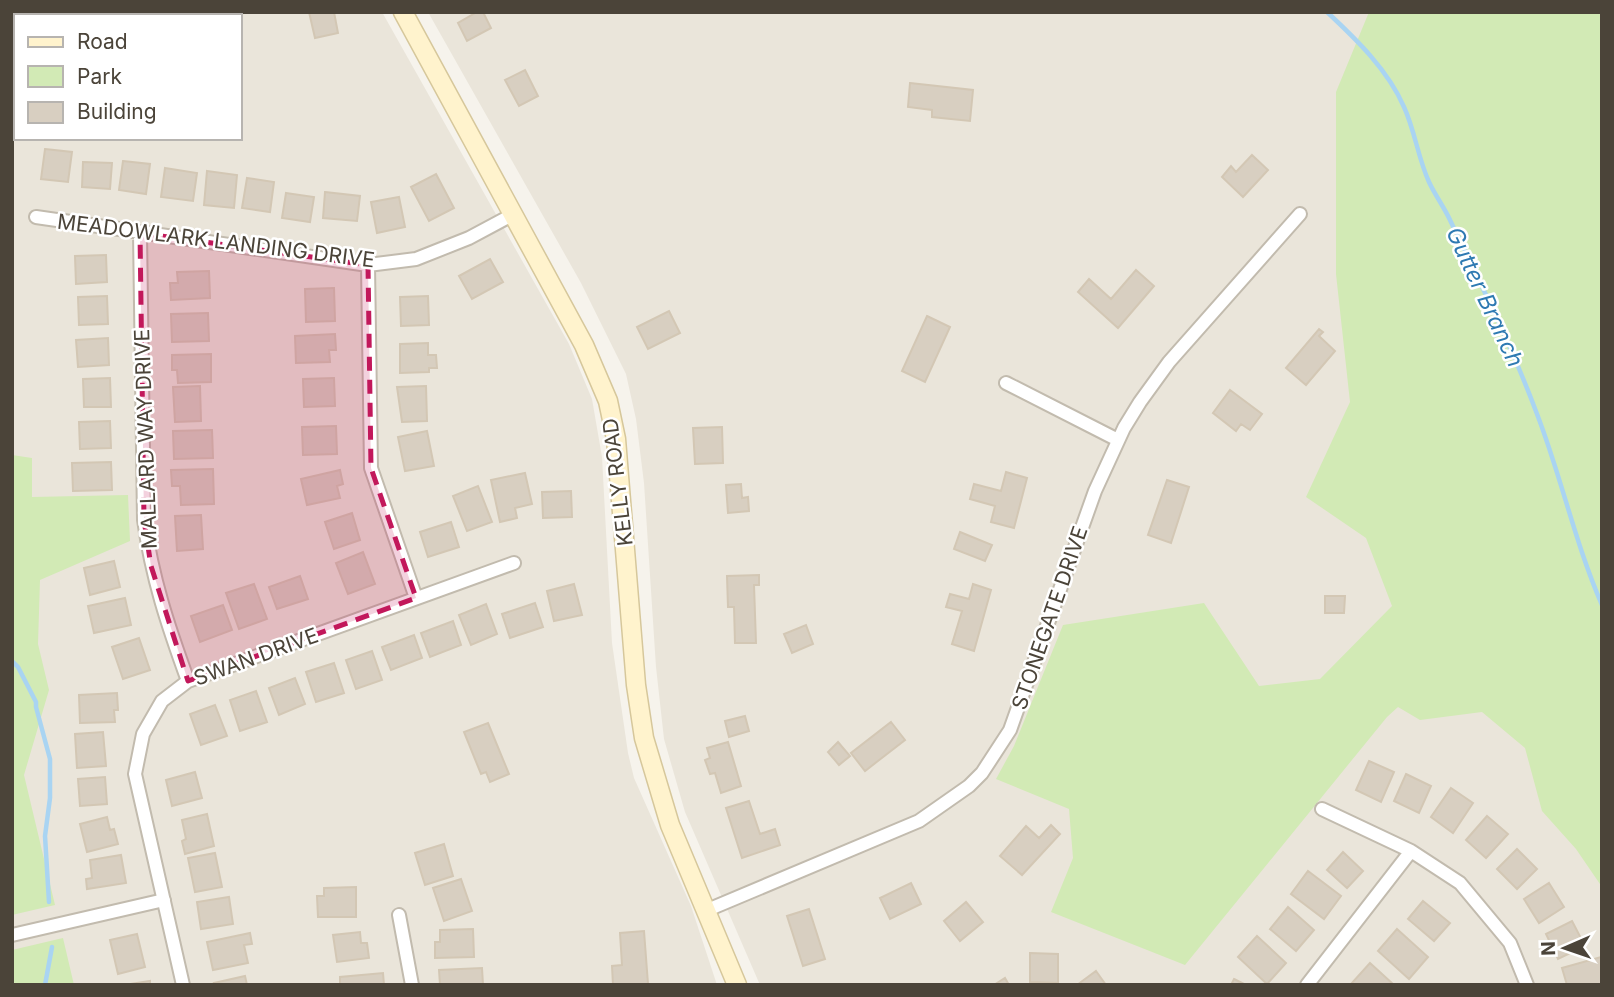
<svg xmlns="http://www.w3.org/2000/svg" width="1614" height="997" font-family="Inter,sans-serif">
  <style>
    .residential { fill: #eae5da; fill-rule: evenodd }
    .green { fill: #d2eab5 }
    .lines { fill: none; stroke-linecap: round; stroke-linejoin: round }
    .stream { stroke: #a9d4f2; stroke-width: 4.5 }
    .building { fill: #d8cfc1; stroke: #d3c7b4; stroke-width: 2 }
    .street-casing { stroke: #c2bbae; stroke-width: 16 }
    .secondary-casing { stroke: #d6c79b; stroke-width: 21 }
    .street { stroke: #fff; stroke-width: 12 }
    .secondary { stroke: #fff3cd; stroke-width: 18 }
    .marked { fill: #c2185b; fill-opacity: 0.2; stroke: #c2185b; stroke-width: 5; stroke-dasharray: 14 9; stroke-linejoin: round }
    .labels { text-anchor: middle; stroke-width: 5; stroke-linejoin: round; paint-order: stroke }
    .street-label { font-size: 21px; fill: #4b4439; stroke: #fff }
    .water-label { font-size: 23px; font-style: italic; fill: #2e7ab2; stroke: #fff }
  </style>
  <rect width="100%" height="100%" fill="#f6f3ec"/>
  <path class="residential" d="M12,12H382L569,344L592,399L602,457L612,643L628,753L634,778L691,906L717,985H12ZM16,16H240V138H16Z
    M428,12H1602V985H760L685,812L664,739L656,667L644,483L636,419L626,374L581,283Z"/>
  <path class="green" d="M1369,12H1602V887L1576,849L1542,811L1525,748L1482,712L1420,720L1398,707L1387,717L1185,965L1051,912L1073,858L1069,809L996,779L1014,746L1063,625L1204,603L1259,686L1320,679L1392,606L1366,538L1306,497L1350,402L1336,274V92Z
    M12,455L32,458V497L128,495L130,541L40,580L38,644L49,690L24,775L55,905L12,915Z
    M63,938L74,985H12V950Z"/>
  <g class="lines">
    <path class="stream" d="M1327,12C1356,39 1388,70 1404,107C1415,131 1418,158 1429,182C1435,195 1444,207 1450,220C1481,284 1512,347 1537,414C1561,476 1575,543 1602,605
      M12,661L18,667L36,702V707L50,759V798L45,836L49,902
      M45,985L52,947"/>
  </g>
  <path class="building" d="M51,12H70V16H51Z
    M108,12H128V16H108Z
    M309,12H334L338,33L315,38Z
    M477,12H483L491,28L467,41L458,23Z
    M525,70L538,96L519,106L505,80Z
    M910,83L973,90L970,121L932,117V110L908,107Z
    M45,149L72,152L68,182L41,179Z
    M1252,155L1268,170L1243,197L1222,177L1231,166L1236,172Z
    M123,161L150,164L146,194L119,190Z
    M83,162L112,163L110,189L82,187Z
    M165,168L197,173L193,201L161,197Z
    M207,171L237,175L234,208L204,205Z
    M436,174L454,208L429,221L411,187Z
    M247,178L274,182L270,212L242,208Z
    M325,192L360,196L357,221L323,218Z
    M286,193L314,197L310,222L282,218Z
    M399,197L405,227L377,233L371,202Z
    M106,255L107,282L76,284L75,256Z
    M490,259L503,282L472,299L459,276Z
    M1136,270L1154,286L1118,328L1078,292L1089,279L1111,299Z
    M209,271L210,298L171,300L170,283H178L177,272Z
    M334,288L335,321L306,322L305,289Z
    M107,296L108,324L79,325L78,297Z
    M428,296L429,325L401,326L400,297Z
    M669,311L680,333L648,349L637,327Z
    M208,313L209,341L172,342L171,314Z
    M927,316L950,327L925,382L902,371Z
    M1319,329L1323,332L1319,336L1335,351L1306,385L1286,368Z
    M335,334L336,350H329L330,362L296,363L295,336Z
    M108,338L109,365L78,367L76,340Z
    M428,343V355H436L437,368H429V372L400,373V344Z
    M211,354V382L178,383L177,370H172V355Z
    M110,378L111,407H84L83,379Z
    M334,378L335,406L304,407L303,379Z
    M200,386L201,421L175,422L173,387Z
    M426,386L427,421L402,422L397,387Z
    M1230,390L1262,414L1250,430L1241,424L1236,431L1213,413Z
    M110,421L111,448L80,449L79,422Z
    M336,426L337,454L303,455L302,427Z
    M722,427L723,463L695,464L693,428Z
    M212,430L213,458L174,459L173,431Z
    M427,431L434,466L405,471L398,437Z
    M111,462L112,490L73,491L72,463Z
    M213,469L214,504L181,505L180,486H172L171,470Z
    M340,470L343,484L337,486L340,498L307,505L301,479Z
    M1006,472L1027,478L1014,528L991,522L995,506L970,499L974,484L1001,491Z
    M525,473L532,504L515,508L517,518L500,522L491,480Z
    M1167,480L1189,487L1171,543L1148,535Z
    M741,484L742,498L748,497L749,511L728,513L726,485Z
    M478,486L492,522L467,531L453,496Z
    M571,491L572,517L543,518L542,492Z
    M352,513L360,540L334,549L325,522Z
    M201,515L203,549L177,551L175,516Z
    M451,522L459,547L428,557L420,532Z
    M960,532L992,545L985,561L954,549Z
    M363,552L375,584L348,594L336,563Z
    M114,561L120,587L90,595L84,568Z
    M759,575V585H754L756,643H735L734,607H728L727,576Z
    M300,576L308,599L277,609L269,587Z
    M254,584L267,619L239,629L226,593Z
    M574,584L582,615L554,621L547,591Z
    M973,584L991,590L974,651L952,644L962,611L946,607L950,594L969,599Z
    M1325,596H1345L1344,613H1325Z
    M125,598L131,625L94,633L88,606Z
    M535,603L543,627L510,638L502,614Z
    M486,604L497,634L471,645L459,615Z
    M223,605L232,630L200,642L191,616Z
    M453,621L461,645L430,657L421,633Z
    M806,625L813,644L792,653L784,634Z
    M414,635L422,658L391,670L382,647Z
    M139,638L150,670L123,679L112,647Z
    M372,651L382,680L356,689L346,660Z
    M334,663L344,693L316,702L306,672Z
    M295,678L305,704L279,715L269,688Z
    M256,691L267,722L240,731L230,700Z
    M117,693L118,710H114L115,722L80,723L79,695Z
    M215,705L227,736L201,745L190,714Z
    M745,716L749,731L729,737L725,721Z
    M891,722L905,740L865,771L851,753Z
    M488,723L509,774L490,782L486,772L481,774L464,732Z
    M103,732L106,766L77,768L75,734Z
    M728,742L741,786L721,793L715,773L710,774L705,760L710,758L707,748Z
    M838,742L850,756L839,765L828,752Z
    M1369,761L1394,772L1381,802L1356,790Z
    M195,772L202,798L172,806L166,780Z
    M1406,774L1431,786L1419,813L1394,801Z
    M105,777L107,804L80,806L78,779Z
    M1451,788L1473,803L1453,833L1431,817Z
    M749,801L760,834L775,829L780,845L742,858L726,808Z
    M207,814L214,846L185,854L182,841L186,839L182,820Z
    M1487,816L1508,834L1486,858L1466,840Z
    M107,817L110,830L114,829L118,844L87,852L80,824Z
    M1051,825L1060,834L1022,875L1000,856L1026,826L1039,838Z
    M444,844L453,876L425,885L415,853Z
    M1517,849L1537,869L1517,889L1497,869Z
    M1343,852L1363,871L1347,888L1327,870Z
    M215,853L222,887L195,892L188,858Z
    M121,855L126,883L87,889L86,879L92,878L90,860Z
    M1308,871L1341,896L1324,919L1291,894Z
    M461,879L472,911L444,921L433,888Z
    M911,883L921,904L890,919L880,898Z
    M1549,883L1564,907L1539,923L1524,899Z
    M356,887V917H318L317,896H324V888Z
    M229,897L233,924L201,929L197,902Z
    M1423,901L1450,923L1434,941L1408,919Z
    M966,902L983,922L960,941L944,921Z
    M1288,907L1314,930L1296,951L1270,929Z
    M809,909L825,959L803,966L787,916Z
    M1572,921L1585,946L1558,959L1546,934Z
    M473,929L474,957L435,958V942H440V930Z
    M1397,929L1428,957L1409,979L1378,951Z
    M644,931L648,984L613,985L612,966L622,965L620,933Z
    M360,932L361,943H367L369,958L337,962L333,935Z
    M250,933L252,944L244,945L248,963L213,970L207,942Z
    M137,934L145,967L118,974L110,940Z
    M1257,936L1286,963L1267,984L1238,957Z
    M1030,953L1058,954V983L1030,982Z
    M1601,957L1602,985H1567L1562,968Z
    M1370,963L1394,985L1351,984Z
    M482,968L483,985H440L439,970Z
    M1096,971L1106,985H1077Z
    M383,973L384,985H340V977Z
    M245,976L247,985H215L214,983Z
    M1005,978L1009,985H994Z
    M1234,979L1246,985H1231Z
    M150,981V985H124Z"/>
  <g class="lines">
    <defs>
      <path id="street" d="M36,217L368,265L416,259L469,238L512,215
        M140,233L144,520C152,578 168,626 188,681
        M368,265L371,468L416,598
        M1006,383L1118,440
        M1322,809L1411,851L1460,883L1510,943L1527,985
        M705,911L919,821L969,786L982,773L1010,730L1095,491L1124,428L1140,402L1169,362L1300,214
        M399,915L412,985
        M12,935L164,900
        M183,985L135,774L143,734L162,701L188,681L514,563
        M1307,985L1411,851"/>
      <path id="secondary" d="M403,12L584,345L608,401L616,439L636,685L644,738L670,825L737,985"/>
    </defs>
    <use href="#street" class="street-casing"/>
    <use href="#secondary" class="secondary-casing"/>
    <use href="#street" class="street"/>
    <use href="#secondary" class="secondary"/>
  </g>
  <path class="marked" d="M140,233L368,265L371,468L416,598L188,681L151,566L144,520Z"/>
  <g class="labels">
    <g class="street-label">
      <text transform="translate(216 241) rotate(7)" y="7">MEADOWLARK LANDING DRIVE</text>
      <text transform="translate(146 439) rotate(-92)" y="7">MALLARD WAY DRIVE</text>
      <text transform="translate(618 482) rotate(-97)" y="7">KELLY ROAD</text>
      <text transform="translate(1050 618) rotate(-71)" y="7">STONEGATE DRIVE</text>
      <text transform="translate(256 657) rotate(-20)" y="7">SWAN DRIVE</text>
    </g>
    <g class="water-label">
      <text transform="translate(1485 297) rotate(65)" y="8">Gutter Branch</text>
    </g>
  </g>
  <rect width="1614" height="997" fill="none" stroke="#4b4439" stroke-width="28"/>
  <rect x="14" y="14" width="228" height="126" fill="#ffffff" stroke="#b7b4b0" stroke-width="2"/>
  <rect x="28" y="37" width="35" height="10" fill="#fff3cd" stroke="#b7b4b0" stroke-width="2"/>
  <text x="77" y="49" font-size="21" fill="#4b4439">Road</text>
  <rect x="28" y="66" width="35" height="21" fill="#d2eab5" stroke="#b7b4b0" stroke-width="2"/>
  <text x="77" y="84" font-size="21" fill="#4b4439">Park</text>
  <rect x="28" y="102" width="35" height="21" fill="#d8cfc1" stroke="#b7b4b0" stroke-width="2"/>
  <text x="77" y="119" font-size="21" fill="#4b4439">Building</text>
  <g transform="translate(1565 948) rotate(268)" stroke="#ffffff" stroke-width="5" paint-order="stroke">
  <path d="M0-5L12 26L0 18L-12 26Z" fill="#4b4439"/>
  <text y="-10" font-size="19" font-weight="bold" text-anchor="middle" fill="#4b4439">N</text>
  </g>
</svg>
